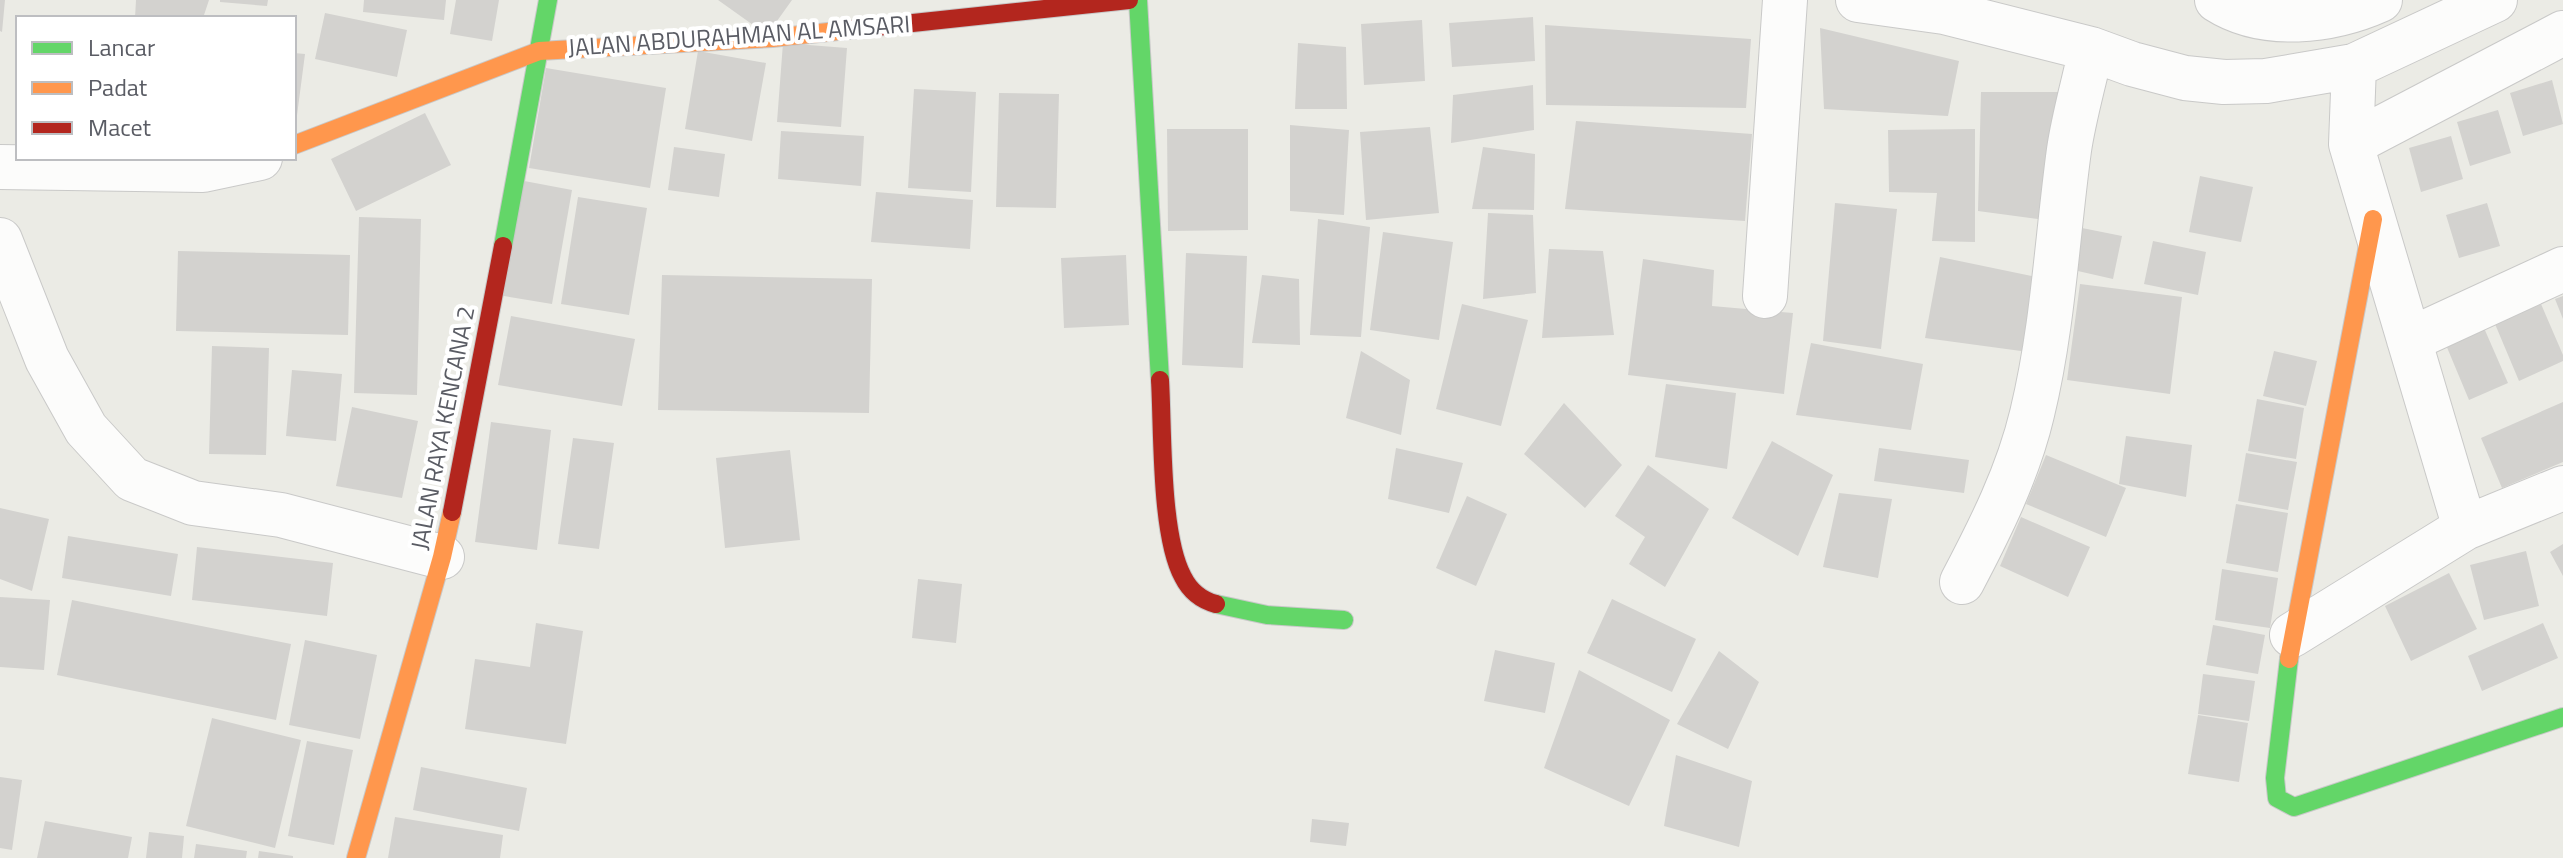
<svg xmlns="http://www.w3.org/2000/svg" width="2563" height="858" font-family="'Titillium Web',sans-serif">
  <style>
    .building { fill: #d3d2cf }
    .lines { fill: none; stroke-linecap: round; stroke-linejoin: round }
    .street-casing { stroke: #c9c9c8; stroke-width: 46 }
    .fast-casing { stroke: #c8c8c8; stroke-width: 20 }
    .slow-casing { stroke: #c8c8c8; stroke-width: 20 }
    .jam-casing { stroke: #c8c8c8; stroke-width: 20 }
    .street { stroke: #fcfcfb; stroke-width: 44 }
    .fast { stroke: #63d668; stroke-width: 18 }
    .slow { stroke: #ff974d; stroke-width: 18 }
    .jam { stroke: #b3261e; stroke-width: 18 }
    .labels { text-anchor: middle; stroke-width: 8; stroke-linejoin: round; paint-order: stroke }
    .street-label { font-size: 24px; fill: #5a5c64; stroke: #fff }
  </style>
  <rect width="100%" height="100%" fill="#ebebe5"/>
  <path class="building" d="M0,0H5L2,32L0,31Z
    M136,0H209L203,18H135Z
    M220,0H268L267,6L220,2Z
    M364,0H446L444,20L363,12Z
    M456,0H499L492,41L450,34Z
    M718,0H792L767,35Z
    M325,13L407,30L397,77L315,59Z
    M1533,17L1535,61L1452,67L1449,23Z
    M1422,20L1425,81L1364,85L1361,24Z
    M1545,25L1751,39L1746,108L1546,105Z
    M1820,28L1959,61L1948,116L1824,109Z
    M783,43L847,48L841,127L777,122Z
    M1298,43L1346,47L1347,109H1295Z
    M698,51L766,63L752,141L685,129Z
    M294,53L305,54L296,123H294Z
    M546,68L666,88L650,188L529,168Z
    M2552,80L2563,124L2523,136L2510,93Z
    M1533,85L1534,130L1451,143L1453,95Z
    M914,89L976,92L971,192L908,188Z
    M1981,92H2059L2046,220L1978,211Z
    M999,93L1059,94L1056,208L996,207Z
    M2498,110L2511,153L2470,166L2457,122Z
    M425,113L451,165L356,211L331,159Z
    M1576,121L1752,134L1745,221L1565,209Z
    M1290,125L1349,130L1344,215L1290,211Z
    M1430,127L1439,213L1366,220L1360,132Z
    M1167,129H1248V230L1168,231Z
    M1975,129V242L1932,241L1937,193L1889,192L1888,130Z
    M781,131L864,136L861,186L778,179Z
    M2451,136L2463,179L2421,192L2409,148Z
    M674,147L725,154L719,197L668,190Z
    M1483,147L1535,154L1534,210L1472,209Z
    M2200,176L2253,187L2241,242L2189,232Z
    M519,180L572,190L552,304L498,295Z
    M876,192L973,200L970,249L871,242Z
    M578,197L647,208L629,315L561,304Z
    M1835,203L1897,209L1881,349L1823,341Z
    M2487,203L2500,246L2459,258L2446,215Z
    M1488,213L1533,215L1536,293L1483,299Z
    M359,217L421,219L417,395L354,393Z
    M1318,219L1370,227L1361,337L1310,335Z
    M2077,227L2122,236L2113,279L2069,269Z
    M1383,232L1453,242L1439,340L1370,330Z
    M2153,241L2206,252L2198,295L2144,284Z
    M1549,249L1603,251L1614,335L1542,338Z
    M178,251L350,255L348,335L176,331Z
    M1186,253L1247,256L1243,368L1182,365Z
    M1126,255L1129,325L1064,328L1061,258Z
    M1940,257L2046,279L2036,353L1925,338Z
    M1643,259L1714,270L1712,306L1793,313L1784,394L1628,375Z
    M662,275L872,279L869,413L658,410Z
    M1262,275L1299,279L1300,345L1252,343Z
    M2080,284L2182,297L2170,394L2067,380Z
    M2563,296V319L2555,299Z
    M1462,304L1528,320L1501,426L1436,409Z
    M2541,304L2563,355V361L2519,381L2495,324Z
    M511,316L635,339L622,406L498,385Z
    M2484,328L2508,383L2469,400L2446,345Z
    M1811,343L1923,364L1911,430L1796,415Z
    M212,346L269,348L266,455L209,454Z
    M1361,351L1410,380L1401,435L1346,418Z
    M2274,351L2317,361L2306,406L2263,396Z
    M292,370L342,374L336,441L286,436Z
    M1666,384L1736,393L1727,469L1655,457Z
    M2257,399L2304,408L2296,459L2248,451Z
    M2563,402V462L2502,488L2481,438Z
    M1564,403L1622,465L1585,508L1524,454Z
    M352,407L418,421L402,498L336,486Z
    M491,422L551,430L537,550L475,542Z
    M2126,436L2192,445L2186,497L2119,484Z
    M573,438L614,443L599,549L558,544Z
    M1772,441L1833,475L1798,556L1732,518Z
    M1396,448L1463,463L1449,513L1388,499Z
    M1879,448L1969,460L1964,493L1874,481Z
    M790,450L800,540L725,548L716,458Z
    M2246,453L2297,462L2288,510L2238,501Z
    M2046,455L2126,488L2106,537L2026,504Z
    M1648,465L1709,509L1665,587L1629,564L1645,537L1615,516Z
    M1839,493L1892,499L1878,578L1823,567Z
    M1467,496L1507,514L1476,586L1436,568Z
    M2236,504L2288,513L2278,572L2226,563Z
    M0,508L49,519L32,591L0,579Z
    M2021,517L2090,547L2068,597L2000,566Z
    M68,536L178,554L171,596L62,578Z
    M2563,544V576L2550,552Z
    M197,547L333,563L327,616L192,600Z
    M2526,551L2539,606L2484,620L2470,565Z
    M2222,569L2278,578L2270,628L2215,620Z
    M2449,573L2477,629L2411,661L2385,606Z
    M918,579L962,584L956,643L912,638Z
    M0,597L50,600L44,670L0,667Z
    M1612,599L1696,639L1672,692L1587,653Z
    M72,600L291,644L276,720L57,675Z
    M536,623L583,631L566,744L465,729L475,659L530,667Z
    M2543,623L2558,658L2482,691L2468,656Z
    M2213,625L2265,635L2258,674L2206,665Z
    M305,640L377,655L360,739L289,725Z
    M1495,650L1555,663L1545,713L1484,701Z
    M1719,651L1759,682L1728,749L1677,724Z
    M1579,670L1670,720L1629,806L1544,768Z
    M2203,674L2255,681L2249,721L2198,714Z
    M2198,715L2248,723L2239,782L2188,774Z
    M212,718L301,740L275,848L186,826Z
    M307,741L353,750L334,845L288,836Z
    M1676,755L1752,781L1739,847L1664,826Z
    M421,767L527,788L519,831L413,810Z
    M0,777L22,780L12,850L0,848Z
    M395,817L503,835L500,858H388Z
    M1312,819L1349,823L1346,846L1310,842Z
    M45,821L132,837L128,858H37Z
    M149,832L184,836L182,858H146Z
    M196,844L247,851L246,858H194Z
    M259,851L293,856V858H258Z"/>
  <g class="lines">
    <defs>
      <path id="street" d="M1858,0L1944,12L2091,49L2132,64L2185,78L2224,82L2266,81L2354,66L2495,0
        M2217,0C2264,30 2331,22 2380,0
        M2354,66L2351,144L2465,528
        M2351,144L2563,33
        M0,167L203,170L260,158
        M0,240L47,359L86,429L132,479L193,503L281,515L442,557
        M1765,296L1785,0
        M2409,340L2563,269
        M1962,582C1990,529 2018,473 2032,414C2053,328 2057,238 2069,150C2074,116 2084,83 2091,49
        M2292,635L2465,528L2563,488"/>
      <path id="fast" d="M1138,0L1160,380
        M503,246L548,0
        M1216,604L1267,615L1344,620
        M2289,659L2275,778L2277,798L2294,807L2563,717"/>
      <path id="slow" d="M294,145L539,51L772,38L847,30
        M2289,659L2373,219
        M356,858L442,557L452,512"/>
      <path id="jam" d="M847,30L1129,0
        M1160,380C1163,430 1160,535 1183,577C1190,591 1201,600 1216,604
        M452,512L503,246"/>
    </defs>
    <use href="#street" class="street-casing"/>
    <use href="#fast" class="fast-casing"/>
    <use href="#slow" class="slow-casing"/>
    <use href="#jam" class="jam-casing"/>
    <use href="#street" class="street"/>
    <use href="#fast" class="fast"/>
    <use href="#slow" class="slow"/>
    <use href="#jam" class="jam"/>
  </g>
  <g class="labels">
    <g class="street-label">
      <text transform="translate(739 36) rotate(-4)" y="8">JALAN ABDURAHMAN AL AMSARI</text>
      <text transform="translate(443 428) rotate(-79)" y="8">JALAN RAYA KENCANA 2</text>
    </g>
  </g>
  <rect x="16" y="16" width="280" height="144" fill="#ffffff" stroke="#bdbec1" stroke-width="2"/>
  <rect x="32" y="42" width="40" height="12" fill="#63d668" stroke="#bdbec1" stroke-width="2"/>
  <text x="88" y="56" font-size="24" fill="#5a5c64">Lancar</text>
  <rect x="32" y="82" width="40" height="12" fill="#ff974d" stroke="#bdbec1" stroke-width="2"/>
  <text x="88" y="96" font-size="24" fill="#5a5c64">Padat</text>
  <rect x="32" y="122" width="40" height="12" fill="#b3261e" stroke="#bdbec1" stroke-width="2"/>
  <text x="88" y="136" font-size="24" fill="#5a5c64">Macet</text>
</svg>
